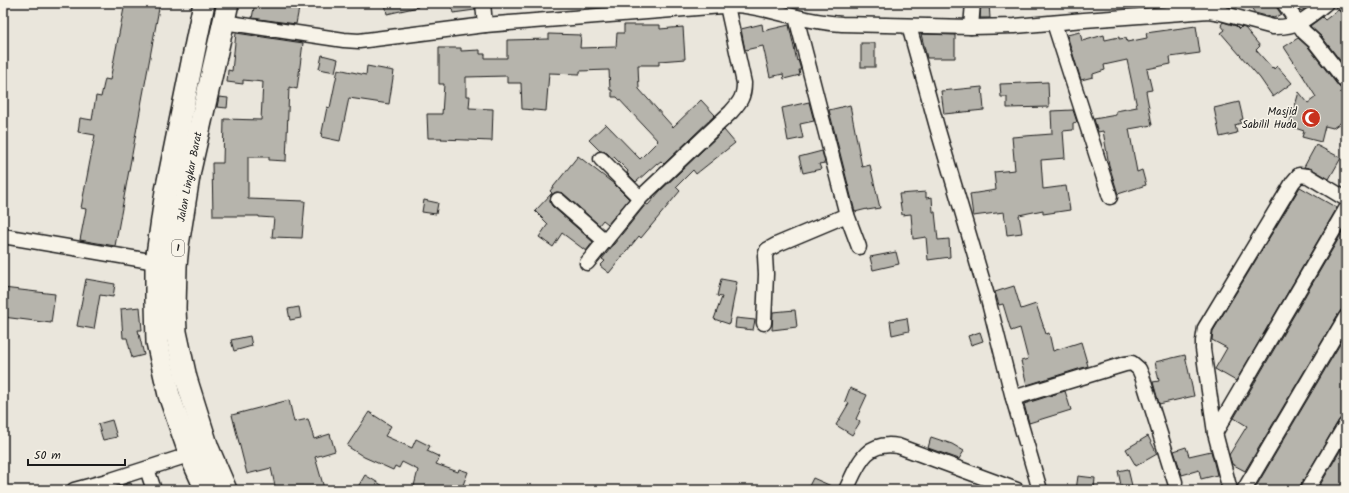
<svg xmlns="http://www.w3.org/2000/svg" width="1349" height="493" font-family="Kalam,sans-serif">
	<rect width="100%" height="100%" fill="#eae6dc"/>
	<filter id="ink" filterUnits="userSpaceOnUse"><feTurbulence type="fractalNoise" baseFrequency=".025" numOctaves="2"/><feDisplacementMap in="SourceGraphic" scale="8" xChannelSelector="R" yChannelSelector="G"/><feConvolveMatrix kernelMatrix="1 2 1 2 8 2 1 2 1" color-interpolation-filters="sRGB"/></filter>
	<g filter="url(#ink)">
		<!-- building -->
		<g fill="#b6b4ac" stroke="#1c1c1c">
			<path d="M125,3h35l-45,243 -35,-6 6,-31 -5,-1 14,-73 -17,-3 2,-14 12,2 4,-24 5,1 4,-18 5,1z"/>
			<path d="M255,3h45l-4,21 -44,-6z"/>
			<path d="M385,3h32l1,4 -31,7z"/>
			<path d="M451,3h24v7l-22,3z"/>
			<path d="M981,3h8l1,15h-10z"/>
			<path d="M1248,3h28l1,5 4,6 -7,4 -19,-5z"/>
			<path d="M1294,3h17l1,1 -11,7z"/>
			<path d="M1338,10l5,4h3v54l-24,-31 -12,-11 12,-9 3,3z"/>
			<path d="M1223,22l13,4 3,3 2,-2 4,1 15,18 -4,4 16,18 1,-1 1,2 3,-3 15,17 -19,14 -13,-19 -39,-45 4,-3 -4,-5z"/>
			<path d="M762,24l1,7 26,-6 8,36 1,-1 3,10h-2l1,5 -16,4 -1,-5 -13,3 -7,-31 -18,4 -4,-21z"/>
			<path d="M624,25h36v4l23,-2 2,32 -26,2v4h-21l1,24 34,38 28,-27 14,15 -51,49 -3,-3 -4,3v-1l-21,19 -9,-9 1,-2 -14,-14 -2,1 -5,-5 -7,-2 -11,-11 17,-16 34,35 18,-18 -41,-44h-5v-7h-2l-1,-20 -29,1v3l-31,-1 -3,38 -24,-2 -1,-26h-14v-7l-41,1v19h4l-1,12 24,1 -1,32 -51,-2 1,-1h-14l-1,-24h15l2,-30h-5v-36h22v3l19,-1v4h5v4h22v-18l42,-1v-5l32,1 -1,13 36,-1 1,-14h7z"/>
			<path d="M1196,26l4,27 -30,4 1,7 -24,5 5,21 -6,1 6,34 -23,4 8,43 5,-2 4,15 -28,9 -9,-29 -6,-34 -5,1 -4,-13 22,-4v-4l21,-4 -10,-47 -23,5 1,5 -12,4v3l-12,3 -14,-45 13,-3 2,9 22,-6 1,5 14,-3v2l7,-1 1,4 20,-4 -1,-5z"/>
			<path d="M236,33l67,10 -6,46 -8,-2 -3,74 -17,-1v-3h-21v42l57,2 -3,37 -30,-1 2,-19 -15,-1v-1h-46l-1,-53h11l1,-44 37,1 2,-38 -20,-2v4l-16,-2 1,-12 4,1z"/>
			<path d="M921,34l34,1v23h-28z"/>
			<path d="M1298,38l11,10 30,39 7,3v29l-13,9 -8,-2 -4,16 -19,-5 2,-6 -15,-5 10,-34 9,11 8,-6 -13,-21 1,-1 -1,1 -19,-29z"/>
			<rect x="861" y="43" width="14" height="24"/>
			<path d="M322,55l16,4 -3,13 -16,-3z"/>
			<path d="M367,66l27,5 -5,33 -40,-6 -9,43 -19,-4 6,-30 3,1 8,-39 28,6z"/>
			<path d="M1048,82l1,25 -42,1v-11h-6l-1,-13z"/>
			<path d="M982,87l2,23 -40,4 -3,-23z"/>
			<path d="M219,97l9,1 -1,10 -10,-1z"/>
			<path d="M809,102l5,19 -14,3 3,14 -15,3 -6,-33z"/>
			<path d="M1239,102l4,17 -3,1 1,3 -6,2 2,8 -17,4 -6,-29z"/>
			<path d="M850,105l12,62 8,-2 10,43 -13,2v-1l-12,3 -26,-102z"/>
			<path d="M1073,110l4,12 -4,1v7l-10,1 2,27 -24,2 2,29 23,-3 4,24 -27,4v-4l-24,5 3,18 -15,2 -3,-23 -31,4 -3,-22 26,-4 -2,-18 21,-2 -3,-33 40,-3 -1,-23z"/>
			<path d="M724,130l11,13 -39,31 -3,-4 -17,17 4,4 -39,47 -2,-2 -30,37 -9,-7 5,-5 -3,-2 44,-55 2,1 12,-14z"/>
			<path d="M1316,145l25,13 -12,21 -17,-10 -8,-2z"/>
			<path d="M822,151l3,12 -6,1 2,5 -18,4 -4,-16z"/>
			<path d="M578,156l36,28 15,15 -21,25 -5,-4 -4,5 -36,-32 -7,-1 -5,3 -1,7 2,4 41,36 -7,9 -24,-18 -9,14 -14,-10 9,-13 -13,-13 17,-18 -2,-2z"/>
			<path d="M1300,187l37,21 -101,173 -21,-12 12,-21 -15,-8 1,-9z"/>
			<path d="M926,192v6l6,-1 1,15h2l3,28 11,-1 1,18 -22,3 -2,-23 -13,2 -2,-25 -9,1 -3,-21z"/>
			<path d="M424,200l14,3 -2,11 -14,-2z"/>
			<path d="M1346,226v83h-4l-3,4 -94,158 -13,-7 -3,-9 18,-29 -13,-8z"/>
			<path d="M896,252l3,12 -26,6 -3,-13z"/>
			<path d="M86,279l29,5 -2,13 -13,-2 -6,34 -17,-3z"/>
			<path d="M721,279l16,3 -8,42 -15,-5 8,-22 -5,-1z"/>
			<path d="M1014,286l7,23 15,-5 10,30 3,-1 4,18 28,-9 7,24 -61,19 -6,-24 7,-2 -8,-31 -9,3 -8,-27 -4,1 -4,-13z"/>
			<path d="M3,288l52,6 -4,29 -48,-6z"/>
			<path d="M140,307l2,23h-4l6,25 -12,3 -5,-20h-4l-2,-29z"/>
			<path d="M299,307l2,11 -11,2 -2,-11z"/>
			<path d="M795,310l2,17 -25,3 1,-18z"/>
			<path d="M736,318l19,2 -2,10 -18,-2z"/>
			<path d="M907,318l2,13 -17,4 -2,-14z"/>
			<path d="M980,332l3,9 -12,4 -3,-9z"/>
			<path d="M1346,334v82l-4,1 -3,3 -39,66 -1,4h-45z"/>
			<path d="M250,336l2,10 -18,5 -3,-11z"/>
			<path d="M1185,355l9,41 -35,8 -6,-22 6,-1 -4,-19z"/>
			<path d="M850,388l17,7 -11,24 4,3 -8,13 -16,-10 13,-22 -4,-2z"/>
			<path d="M1065,391l6,19 -42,13 -5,-19z"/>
			<path d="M289,400l5,22 14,-3 6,20 16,-5 5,17 -20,6 9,31 -9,2h-39l-5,-22 -24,6 -15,-59z"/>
			<path d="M369,412l22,14 -6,10 27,12 4,-9 14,7 -3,5 13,6 -4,7 22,8 1,-3 9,3 -7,18h-48l5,-20 -16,-8 -3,6 -4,-2 -2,4 -29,-13 -17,-11z"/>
			<path d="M112,420l5,17 -14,3 -5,-16z"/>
			<path d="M1148,436l9,18 -21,12 -10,-17z"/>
			<path d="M931,437l21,7 12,7 -5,8 -31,-11z"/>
			<path d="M1346,441v49h-29z"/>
			<path d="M1186,447l3,9 22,-5 6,24 -16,4 -2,-9 -17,5 -8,-24z"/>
			<path d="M1128,469l5,21h-11l-4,-19z"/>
			<path d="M365,475l25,15h-34z"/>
			<path d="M1078,476l17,2 -1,12h-18z"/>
			<path d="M813,478l25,11v1h-31z"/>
			<path d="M131,483l2,7h-26l6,-2z"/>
		</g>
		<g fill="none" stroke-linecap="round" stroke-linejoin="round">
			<defs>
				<g id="minor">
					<path d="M483,3l2,22"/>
					<path d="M1284,3l20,29 11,10 31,40"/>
					<path d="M1343,3l3,3"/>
					<path d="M796,17l51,198 12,32"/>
					<path d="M223,22l121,18 15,1 126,-16 250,-20c20,1 39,7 58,11 16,4 33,7 49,8l129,3 44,-1 69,-6 125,-9 12,2 52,14c24,1 35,-9 53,-24"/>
					<path d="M1054,23l56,174"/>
					<path d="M909,26l28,101 51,172 25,99 27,92"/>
					<path d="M971,27l2,-24"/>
					<path d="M601,159l39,39"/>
					<path d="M558,200l47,41"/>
					<path d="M3,236l153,26"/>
					<path d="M587,263l53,-65 91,-86c9,-10 13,-15 13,-29l-17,-77"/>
					<path d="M764,323l2,-49 -1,-18 2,-6 11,-6 69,-29"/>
					<path d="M1013,398l112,-34 7,-1 7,6 3,7 33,106"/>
					<path d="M1215,433l131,-224"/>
					<path d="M147,469l7,21"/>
					<path d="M74,490l37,-10 87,-28"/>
					<path d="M846,490c12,-25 19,-50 52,-44l119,44"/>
					<path d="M1230,490l-15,-57 -12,-84v-8l2,-13 88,-146 6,-7 9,1 38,23"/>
					<path d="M1244,490l102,-173"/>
					<path d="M1307,490l39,-66"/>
				</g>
				<g id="highway">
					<path d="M204,3l-38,188 -10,71v39l1,41 12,53 21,60 16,35"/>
					<path d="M226,490l-18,-42 -22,-70 -10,-46 -1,-24 1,-42 2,-21 12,-75 38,-167"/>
				</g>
			</defs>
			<!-- minor casing -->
			<use href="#minor" stroke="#1c1c1c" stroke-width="17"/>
			<!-- highway casing -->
			<use href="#highway" stroke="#1c1c1c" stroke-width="24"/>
			<!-- minor -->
			<use href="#minor" stroke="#f7f3e8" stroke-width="14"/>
			<!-- highway -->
			<use href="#highway" stroke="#f7f3e8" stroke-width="21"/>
		</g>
	</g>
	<!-- icons -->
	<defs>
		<symbol id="mosque-disc" viewBox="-11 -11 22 22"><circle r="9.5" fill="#c8321e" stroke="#f7f3e8"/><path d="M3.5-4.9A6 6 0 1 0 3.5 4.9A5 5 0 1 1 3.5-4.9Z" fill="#fff"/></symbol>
	</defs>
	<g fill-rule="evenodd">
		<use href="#mosque-disc" x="1300" y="107" width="22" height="22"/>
	</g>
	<g text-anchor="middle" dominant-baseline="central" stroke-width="3" stroke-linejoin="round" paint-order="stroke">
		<!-- shield labels -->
		<rect fill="#f7f3e8" stroke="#5e5c59" stroke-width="1" x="172" y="240" width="12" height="16" rx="3"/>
		<g font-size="10" font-weight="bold" fill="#1c1c1c">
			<text x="178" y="248">1</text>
		</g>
		<!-- poi labels -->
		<g font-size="11" fill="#1c1c1c" stroke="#f7f3e8" text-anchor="end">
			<text x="1297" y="112">Masjid<tspan x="1297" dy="13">Sabilil Huda</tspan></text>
		</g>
		<!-- street labels -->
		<g font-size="11" fill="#1c1c1c" stroke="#f7f3e8">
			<text transform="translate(190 177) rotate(-79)">Jalan Lingkar Barat</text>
		</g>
	</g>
	<!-- margin -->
	<rect width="1349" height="493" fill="none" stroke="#f7f3e8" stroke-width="16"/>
	<rect x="8" y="8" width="1333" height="477" fill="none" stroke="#1c1c1c" stroke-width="1.5" filter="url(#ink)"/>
	<!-- scale -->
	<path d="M28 459v6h97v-6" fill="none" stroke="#1c1c1c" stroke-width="2"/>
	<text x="34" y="459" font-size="12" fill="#1c1c1c" stroke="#f7f3e8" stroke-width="3" paint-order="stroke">50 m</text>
</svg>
